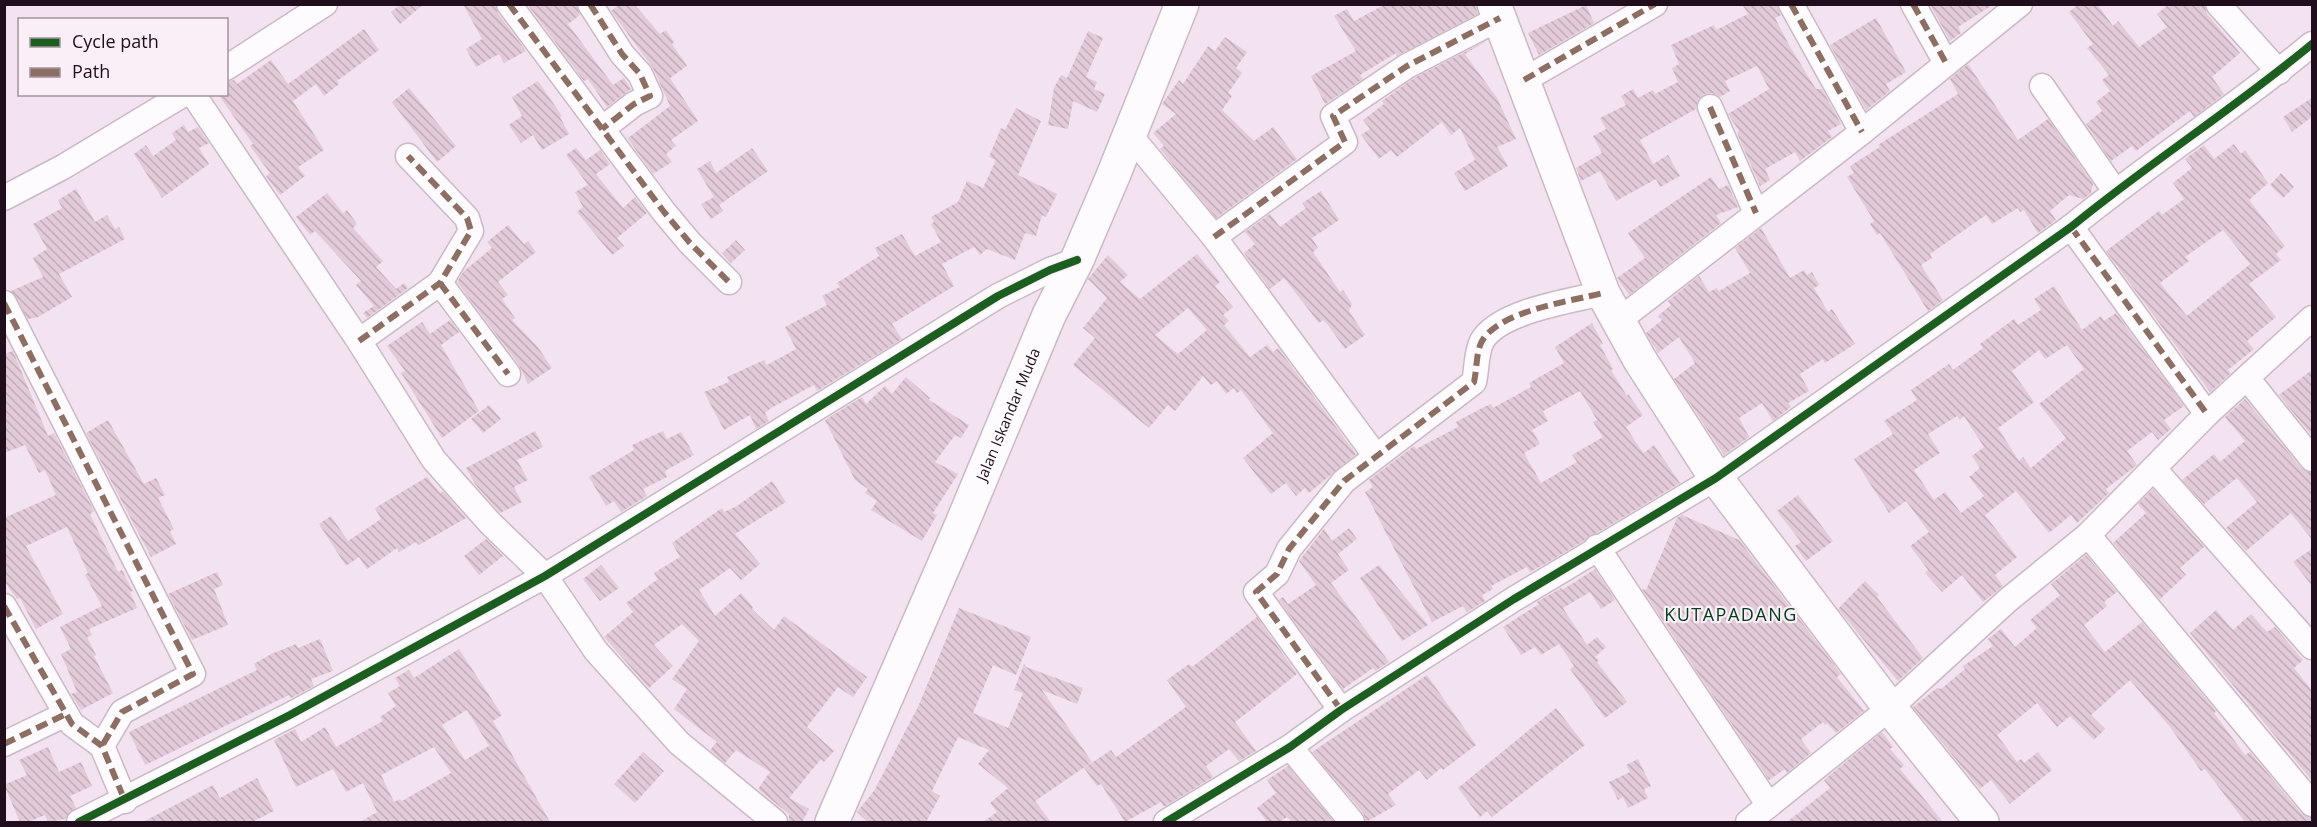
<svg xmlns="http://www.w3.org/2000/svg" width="2317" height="827" font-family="'Open Sans',sans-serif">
	<defs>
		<pattern id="building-back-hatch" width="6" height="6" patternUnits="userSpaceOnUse" patternTransform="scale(1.5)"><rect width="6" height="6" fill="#e3cad8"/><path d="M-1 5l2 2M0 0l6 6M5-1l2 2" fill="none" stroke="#c2acb9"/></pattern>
	</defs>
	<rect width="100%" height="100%" fill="#f3e2ef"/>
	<!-- building -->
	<g fill="url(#building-back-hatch)" fill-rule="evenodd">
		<path d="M401,4h23l-24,20 -9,-12z"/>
		<path d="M463,4h32l3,9 28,38 -22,12 -5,-9 -23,13 -10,-18 16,-10z"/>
		<path d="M576,4l4,11 -12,9 45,61 11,-7 7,11 -24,18 -19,-28 -4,2 -56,-76z"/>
		<path d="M620,4h14l26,30 6,-4 8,12 -2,2 15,22 -17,12 28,43 -27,19 5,6 -10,8 6,8 -19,12 -30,-42 5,6 42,-32 -17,-38 -42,-57z"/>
		<path d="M1386,4h89l3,10 -81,42 -1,-3 -36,22 3,4 -38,25 -14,-28 45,-25 -22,-35 13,-7 7,12z"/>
		<path d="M1742,4h35l4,11 -6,3 14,27 27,44h6l19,35 -13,7 4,6 -32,24 -5,-9 -30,17 5,11 -10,6 -23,-53 2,-2 -11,-17 41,-25 -12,-23 -32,15 5,10 -10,6 -8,-4 -8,1 -6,5 -2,10 -56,31 13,24 15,-9 12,21 -20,11 -4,-8 -40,22 -16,-30 -19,10 -5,-13 26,-15 -9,-17 13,-7 -6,-11 26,-13 -5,-9 12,-7 5,9 15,-8 2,4 23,-12 -6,-14 7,-4 -8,-19 43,-20 2,5 32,-16z"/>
		<path d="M1930,4h64l-36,23 3,6 -11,8z"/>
		<path d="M2079,4h18l16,22 5,-5 21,26 28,-20 -10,-13 12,-10h35l3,10 33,39 -28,24 12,17 -30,23 -4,-6 -54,40 -4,-5 -21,15 -25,-37 16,-13 -6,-9 14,-11 -8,-11 7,-5 -22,-27 6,-4 -24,-32z"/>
		<path d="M1586,5l8,18 -55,32 -11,-22z"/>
		<path d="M1876,18l30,54 -20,12 4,7 -24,19 -36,-65z"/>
		<path d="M364,29l15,21 -42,31 2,3 -15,12 -8,-12 -23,17 31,49 -26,17 7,9 -25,19 -14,-19 4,-3 -20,-27 3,-2 -35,-50h8v-12l8,-2 3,4 34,-24 17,24z"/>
		<path d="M1088,31l15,7 -17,39 11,5 -3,7 11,5 -8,18 -24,-11 -5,28 -20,-4 6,-37 7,-13 6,3z"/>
		<path d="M1225,37l22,15 -11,16 6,5 -14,20 4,3 -10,14 32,31 19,-14 24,32 -81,59 -56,-69 4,-3 -11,-13 23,-19 -14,-10 17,-24 4,4 25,-38 7,5z"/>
		<path d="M1488,40l-23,14 32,44 19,41 -19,8 11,19 -43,25 -11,-18 21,-13 -15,-32 -9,7 -9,-13 -45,35 -6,-7 -12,9 -18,-24 9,-6 -7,-9 21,-16 -2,-3 32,-23z"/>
		<path d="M1968,64l50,76 30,-21 45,65 -2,9 -8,6 -14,-4 -19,16 6,9 -18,13 -14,-23 -4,2 -2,-4 -26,16 -6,-9 -56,39 2,4 -11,7 22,35 -15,11 -48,-78 -3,2 -7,-11 4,-3 -27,-44 7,-4 -4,-7 30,-19 -2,-2 80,-51 -8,-15z"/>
		<path d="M538,81l24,35 -2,1 9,17 -27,16 -9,-15 -12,8 -12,-18 13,-9 -10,-19z"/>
		<path d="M409,88l47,58 -19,16 -45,-60z"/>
		<path d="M2313,97v19l-21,16 -9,-15z"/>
		<path d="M1016,108l25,13 -23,54 39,19 -11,23 -4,-2 -6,21 -11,-3 -10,27 -28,-11 -7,6 -6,-8 -32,17 12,22 -62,38 10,15 -85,52 -3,-6 -43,23 -6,5 4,8 -13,8 -6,-14 -26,15 -20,-38 25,-10 -2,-5 37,-17 3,5 29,-16 -11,-22 42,-22 -5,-9 18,-9 -3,-4 42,-27 -4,-8 27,-14 13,22 26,-14 -10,-18 3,-2 -3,-5 27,-15 9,-21 16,7 13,-28 -7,-3 12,-29 4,2z"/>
		<path d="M184,125l4,7 10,-5 11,16 -10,5 10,16 -47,34 -28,-44 12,-9 7,11 23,-16 -4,-7z"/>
		<path d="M2234,144l7,10 4,-4 23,33 -19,17 36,46 -9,8 5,6 -32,24 27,33 -29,24 7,8 -26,21 3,3 -21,19 -104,-141 53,-40 3,4 22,-16 -11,-16 19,-15 -7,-9 19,-14 10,14zM2223,230l27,34 -63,52 -27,-33 29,-22 -4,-4z"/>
		<path d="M576,148l10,12 14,-10 10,14 -14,10 27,34 12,-11 12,16 -30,25 7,8 -12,9 -35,-43 6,-5 -8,-15 13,-7 -22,-30z"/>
		<path d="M752,148l16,23 -49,34 4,6 -12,8 -10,-15 13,-7 -17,-28 13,-8 6,12z"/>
		<path d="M2281,173l13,14 -11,11 -13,-13z"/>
		<path d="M1711,177l8,12 9,-4 10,22 -22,8 5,8 -92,72 -12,-17 28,-20 -17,-25z"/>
		<path d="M76,189l19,33 12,-7 8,14 4,-2 6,12 -66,35 13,23 -34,20 -10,2 -17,-28 32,-14 -10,-19 14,-9 -14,-25 29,-16 -4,-8z"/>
		<path d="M1321,191l18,29 -27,18 6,10 -5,4 27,40 3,-2 9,14 -3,7 16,24 -20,14 -17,-24 -5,-5 -4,3 -35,-45 -14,11 -26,-36 11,-9 -10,-12 25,-18 10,13 26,-19 -4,-5z"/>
		<path d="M327,193l16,20 4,-3 10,14 -4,4 30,33 -7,6 20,22 8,-6 4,5 -41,30 -4,-5 11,-7 -18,-21 5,-4 -46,-50 -5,4 -14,-18z"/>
		<path d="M508,225l16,19 4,-3 8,11 -38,30 10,13 -6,4 13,19 -3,2 25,26 15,22 -24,16 -9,-19 -62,-83 7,-11 28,-23 -5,-6z"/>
		<path d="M1761,228l29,50 14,-8 3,5 5,-3 7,13 -5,3 14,24 4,-3 23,35 -30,19 -2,-4 -23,15 9,17 -21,12 3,4 -18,14 -11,-18 -23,15 10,19 -25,18 -50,-76 21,-16 -16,-26 -21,16 -12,-20 16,-13 -4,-4 13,-11 -3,-4 31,-25 10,16 8,-4 2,3 31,-18 -15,-25z"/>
		<path d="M736,240l9,10 -14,13 -9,-10z"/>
		<path d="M1197,254l23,28 -5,4 18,21 -10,8 6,6 -5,4 26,32 17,-12 6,7 5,-4 78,106 -47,39 -4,-5 -9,8 -10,-13 -15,11 -28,-36 30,-25 -32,-43 -4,3 -3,-5 -8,6 -9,-13 -6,4 -8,-9 -28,35 -7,-6 -19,23 -76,-63 22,-27 -12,-10 24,-30 -19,-19 20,-24 20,20 -8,7 20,17zM1188,308l19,22 -29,24 -23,-19z"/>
		<path d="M2054,286l28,44 19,-14 3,5 12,-8 68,93 -20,14 7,9 -13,11 -6,-8 -25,19 10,14 -31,24 3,4 -32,30 -6,-8 -22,18 -33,-42 -31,24 32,42 -22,18 8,11 -20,16 -21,-27 -20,17 -17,-19 3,-3 -18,-24 19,-14 -23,-31 -17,12 -35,-54 39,-25 -9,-13 33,-21 -6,-10 38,-26 4,6 30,-22 -3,-4 34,-25 4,6 23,-15 -7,-11zM2067,345l17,24 -45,35 27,34 -35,30 -8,-11 -4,4 -21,-33 36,-26 -22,-31 27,-21 6,9zM1957,416l3,4 4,-4 20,31 -12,9 8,12 -11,9 15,19 -23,17 -16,-21 -11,8 -20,-30 26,-17 -12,-19z"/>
		<path d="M450,320l9,12 -18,13 38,66 -37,27 -41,-65 4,-2 -18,-25 35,-24 8,12z"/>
		<path d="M1592,323l11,21 -3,1 13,24 -2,1 16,26 1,-2 15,21 -17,12 15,23 3,3 10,-8 26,38 -130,78 -20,11 -3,-5 -36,19 2,3 -11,6 3,6 -18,11 -4,-6 -31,16 -67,-130 8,-5 -4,-7 40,-30 5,-4 2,3 42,-22 -2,-5 28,-15 7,-3 2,4 38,-21 -2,-4 35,-20 -9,-16zM1580,391l17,29 -4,2 10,15 -31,18 5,7 -36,21 -17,-30 16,-9 -8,-14 16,-9 -5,-10z"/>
		<path d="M13,351l35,85 6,-3 40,78 -4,3 28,58 4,-2 11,21 -3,1 7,16 -48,21 3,6 -5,2 9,18 -2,1 19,37 -32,17 -10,-16 6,-2 -16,-38 10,-5 -11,-22 42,-21 -17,-31 3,-2 -21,-46 -41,19 37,68 -27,15 -16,-31 -3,1 -13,-18v-63l52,-23 -11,-25 -6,3 -14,-28 -21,8v-99z"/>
		<path d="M2313,369v68l-34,-42z"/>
		<path d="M906,377l24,21 -1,2 40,25 -8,13 -6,-3 -20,27 23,12 -25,39 4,2 -15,26 -51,-31 6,-9 -12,-8 3,-4 -13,-9 -30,-60 37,-23 4,7 19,-18 7,8z"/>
		<path d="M2245,399l56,69 12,5v68l-22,-28 -45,38 -20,-23 31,-26 -20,-24 -33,26 -22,-24 32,-26 6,8 25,-21 -20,-24z"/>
		<path d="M489,405l12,14 -18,14 -12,-14z"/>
		<path d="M108,420l36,64 12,-6 9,17 -7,3 16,31 -4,2 6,13 -25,13 -65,-124z"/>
		<path d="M535,431l8,16 -26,13 11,20 -14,7 8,15 -22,11 -25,-29 -9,-16z"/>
		<path d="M663,431l4,8 14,-7 13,23 -26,14 -3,3 2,5 -24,12 4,7 -26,16 -7,-11 -8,5 -17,-29 45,-27 -2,-5z"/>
		<path d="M427,477l13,16 3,-2 23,27 -47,27 -3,-3 -17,10 -2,-4 -30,21 -8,-12 -13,9 -27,-42 12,-8 17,25 33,-22 -6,-11z"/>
		<path d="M772,481l14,21 -51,32 25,30 -19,16 -11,-12 -31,22 16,26 26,-23 12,14 -1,2 22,21 10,-14 83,61 -14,20 -15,-10 -31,40 27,24 -10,11 -3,-3 -32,39 20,11 -7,13h-13v-8l-31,-25 12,-17 -34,-22 -11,13 -15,-13 7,-8 -43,-33 13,-20 -15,-10 27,-38 -17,-17 -28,21 19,21 -24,22 -45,-51 29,-25 -7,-9 32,-24 -4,-6 26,-16 -8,-14 50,-35 2,4 13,-6z"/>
		<path d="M2153,489l51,58 -24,21 6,7 -26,24 -47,-56 33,-30 -8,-9z"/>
		<path d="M1798,495l35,46 -27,20 -11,-15 6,-4 -24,-31z"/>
		<path d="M1682,515l57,25 102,134 -4,3 27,34 -28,22 -9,-10 -2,2 -2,-3 -22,17 10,14 -24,20 -2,-4 -16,11 -127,-191 4,1 31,-72z"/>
		<path d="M1349,528l8,11 -19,15 11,16 -18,13 58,79 -14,9 -2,-3 -30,21 -64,-89 4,-3 5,7 28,-19 -17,-24 25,-32 8,12z"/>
		<path d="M486,539l17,17 -24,19 -15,-19z"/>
		<path d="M2313,548v39l-20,-25z"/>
		<path d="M2086,555l31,37 -13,10 3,4 -23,19 21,27 37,-30 74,89 -2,2 31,42 5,-3 51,61 12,5v4h-68l-40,-53 -4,2 -31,-44 -40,-47 -39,35 14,14 -11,11 -24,-24 -13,11 -20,-24 -40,32 20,27 4,-3 3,4 14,-11 14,18 -42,34 -19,-24 -11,9 -67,-82 24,-19 4,1 24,-20 -2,-3 30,-20 -5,-7 13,-10 14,18 22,-19 -7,-8 30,-25 -9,-11z"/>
		<path d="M601,565l18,23 -19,13 -17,-22z"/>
		<path d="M1379,565l49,60 -26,16 -42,-63z"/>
		<path d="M1595,569l20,31 -14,9 -11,-17 -27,16 24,37 10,-8 9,10 -11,10 4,3 -2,2 30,40 -22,16 -35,-49 4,-3 -15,-22 -18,11 -6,-8 -14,8 -18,-28 36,-23 -2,-2 24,-14 1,2z"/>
		<path d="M217,572l6,13 -9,4 14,36 -36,15 -24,-46z"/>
		<path d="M1865,581l14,14 -2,2 46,61 -25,23 -60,-72z"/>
		<path d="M959,608l72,29 -15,38 -23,-10 -20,48 35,15 15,-35 -9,-3 10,-26 2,3 57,21 -6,16 -35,-14 50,72 -57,39 16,21h-68l14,-10 -7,-9 18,-15 -30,-24 11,-14 -31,-13 -26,54 8,5 -14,26h-58l-11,-10 17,-21 44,-84z"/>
		<path d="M2216,610l17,20 18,-16 16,18 8,-5 28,33 -9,8 19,24v90l-123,-149z"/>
		<path d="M1257,617l40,57 -62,48 21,29 -17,10 -10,-12 -23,17 7,11 -49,30 -3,-5 -36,20 -24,-38 -4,2 -13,-18 27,-18 5,7 70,-50 -19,-27 22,-16 3,3z"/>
		<path d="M320,639l13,32 -22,8 3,7 -23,12 -2,-3 -144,70 -16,-33 128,-62 -3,-6 17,-10 25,-10 2,4z"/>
		<path d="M459,649l43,66 -9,6 57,101h-190l17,-10 -14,-29 -17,9 -13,-23 -37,18 -22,-47 21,-11 6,13 24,-15 11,20 47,-26 -3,-4 16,-11 -8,-13 12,-7 -5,-8 14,-8 5,8zM467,710l22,36 -24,14 -23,-35zM434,747l17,26 -49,28 -2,-2 -6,3 -13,-27z"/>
		<path d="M1427,675l49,70 -33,25 -2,-2 -14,12 -8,-10 -31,24 8,11 -30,17 -3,-9 -51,-61z"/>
		<path d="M1556,708l29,37 -93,72 -5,-6 -7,6 -22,-29z"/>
		<path d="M1882,732l11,15 -3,2 14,16 -4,4 43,53h-156l43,-34 -6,-8z"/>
		<path d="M48,747l11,25 22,-10 11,24 -22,10 6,12 -11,11 -17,3 -3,-7 -17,7h-8l-16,-37 23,-10 -8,-15z"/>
		<path d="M643,752l21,19 -29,32 -21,-19z"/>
		<path d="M1638,759l13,27 -7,3 4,9 -20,10 -5,-11 -5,3 -9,-18 21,-10 -4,-7z"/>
		<path d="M1288,766l46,56h-42l-5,-5 -7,5h-13l-10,-14 19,-15 -9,-13z"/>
		<path d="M257,778l17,33 -22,11h-109l70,-37 7,13z"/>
	</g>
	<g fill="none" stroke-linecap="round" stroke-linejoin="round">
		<defs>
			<g id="minor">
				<path d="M509,4l155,208 26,31 39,39"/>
				<path d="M590,4l32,50 18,20 10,22 -16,8 -32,25"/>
				<path d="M1791,4l71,128"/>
				<path d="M1913,4l33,59"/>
				<path d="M2218,4l61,68"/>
				<path d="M226,68l99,-64"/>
				<path d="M1524,80l131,-76"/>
				<path d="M2042,86l73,105"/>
				<path d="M193,94l166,247 75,119 56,63 55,53 51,75 83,92 96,79"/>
				<path d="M1710,107l46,106"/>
				<path d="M1129,134l85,103 161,218"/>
				<path d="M4,198l59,-31 121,-73"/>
				<path d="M2071,227l136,187"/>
				<path d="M1214,237l131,-95 -12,-26 74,-50 93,-48"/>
				<path d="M440,283l68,91"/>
				<path d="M4,303l189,371 -71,38 -20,34"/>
				<path d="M1618,321l244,-189 158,-128"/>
				<path d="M359,341l81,-58 31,-52 -4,-13 -59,-62"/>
				<path d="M2247,378l65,81"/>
				<path d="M2154,469l158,178"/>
				<path d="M2088,535l224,269"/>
				<path d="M1597,547l171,257"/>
				<path d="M4,606l68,118 30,22 23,55"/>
				<path d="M1341,710l-85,-118 21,-18 12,-25 55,-68 130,-99c3,-13 2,-30 8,-41 17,-30 89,-40 121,-48"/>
				<path d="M4,744l62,-30"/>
				<path d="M1290,747l62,75"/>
				<path d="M79,822l211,-107 255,-139 453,-280 52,-26 27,-10"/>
				<path d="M1166,822l124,-75 51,-37 173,-111 202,-121 355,-251c78,-64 164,-119 241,-183"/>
				<path d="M1748,822l142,-114 118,-108 80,-65 119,-121 105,-96"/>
			</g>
			<g id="highway">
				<path d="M1494,4l109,289 37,67 76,118 174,230 92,114"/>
				<path id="s1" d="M832,822l129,-296 88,-211 28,-55 36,-84 69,-172"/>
			</g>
		</defs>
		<!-- minor casing -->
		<use href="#minor" stroke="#cab9c6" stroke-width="27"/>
		<!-- highway casing -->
		<use href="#highway" stroke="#cab9c6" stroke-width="36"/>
		<!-- minor -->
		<use href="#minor" stroke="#fdfbfd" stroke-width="24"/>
		<!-- highway -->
		<use href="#highway" stroke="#fdfbfd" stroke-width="33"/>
		<!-- quiet -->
		<g stroke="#8d6e63" stroke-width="6" stroke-dasharray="12 6" stroke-linecap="butt">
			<path d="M509,4l155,208 26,31 39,39"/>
			<path d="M590,4l32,50 18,20 10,22 -16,8 -32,25"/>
			<path d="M1791,4l71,128"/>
			<path d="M1913,4l33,59"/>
			<path d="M1524,80l131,-76"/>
			<path d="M1710,107l46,106"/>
			<path d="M2071,227l136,187"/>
			<path d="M1214,237l131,-95 -12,-26 74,-50 93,-48"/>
			<path d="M440,283l68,91"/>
			<path d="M4,303l189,371 -71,38 -20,34"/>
			<path d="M359,341l81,-58 31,-52 -4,-13 -59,-62"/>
			<path d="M4,606l68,118 30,22 23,55"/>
			<path d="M1341,710l-85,-118 21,-18 12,-25 55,-68 130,-99c3,-13 2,-30 8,-41 17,-30 89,-40 121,-48"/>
			<path d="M4,744l62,-30"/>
		</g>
		<defs>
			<g id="cycleway">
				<path d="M79,822l211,-107 255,-139 453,-280 52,-26 27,-10"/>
				<path d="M1166,822l124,-75 51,-37 173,-111 202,-121 355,-251c78,-64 164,-119 241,-183"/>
			</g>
		</defs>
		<!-- cycleway casing -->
		<use href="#cycleway" stroke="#faeff7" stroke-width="11"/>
		<!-- cycleway -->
		<use href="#cycleway" stroke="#1b5e20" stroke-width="8"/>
	</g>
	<g text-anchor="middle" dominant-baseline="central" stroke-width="4.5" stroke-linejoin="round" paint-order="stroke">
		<!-- street labels -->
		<g font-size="15" fill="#200e1d" stroke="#faeff7">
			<text stroke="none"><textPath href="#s1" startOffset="444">Jalan Iskandar Muda</textPath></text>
		</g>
		<!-- quarter labels -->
		<g font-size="18" letter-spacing="1.5" fill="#013c1c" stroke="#faeff7">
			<text x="1731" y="614">KUTAPADANG</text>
		</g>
	</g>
	<!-- border -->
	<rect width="2317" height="827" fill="none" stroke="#200e1d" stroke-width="12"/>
	<!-- legend -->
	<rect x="18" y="18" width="210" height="78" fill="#faeff7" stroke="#a395a0" stroke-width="1.5"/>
	<rect x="30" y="38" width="30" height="9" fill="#1b5e20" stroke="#a395a0" stroke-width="1.5"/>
	<text x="72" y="48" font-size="18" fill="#200e1d">Cycle path</text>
	<rect x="30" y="68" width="30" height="9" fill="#8d6e63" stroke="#a395a0" stroke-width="1.5"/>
	<text x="72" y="78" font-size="18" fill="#200e1d">Path</text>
</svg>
